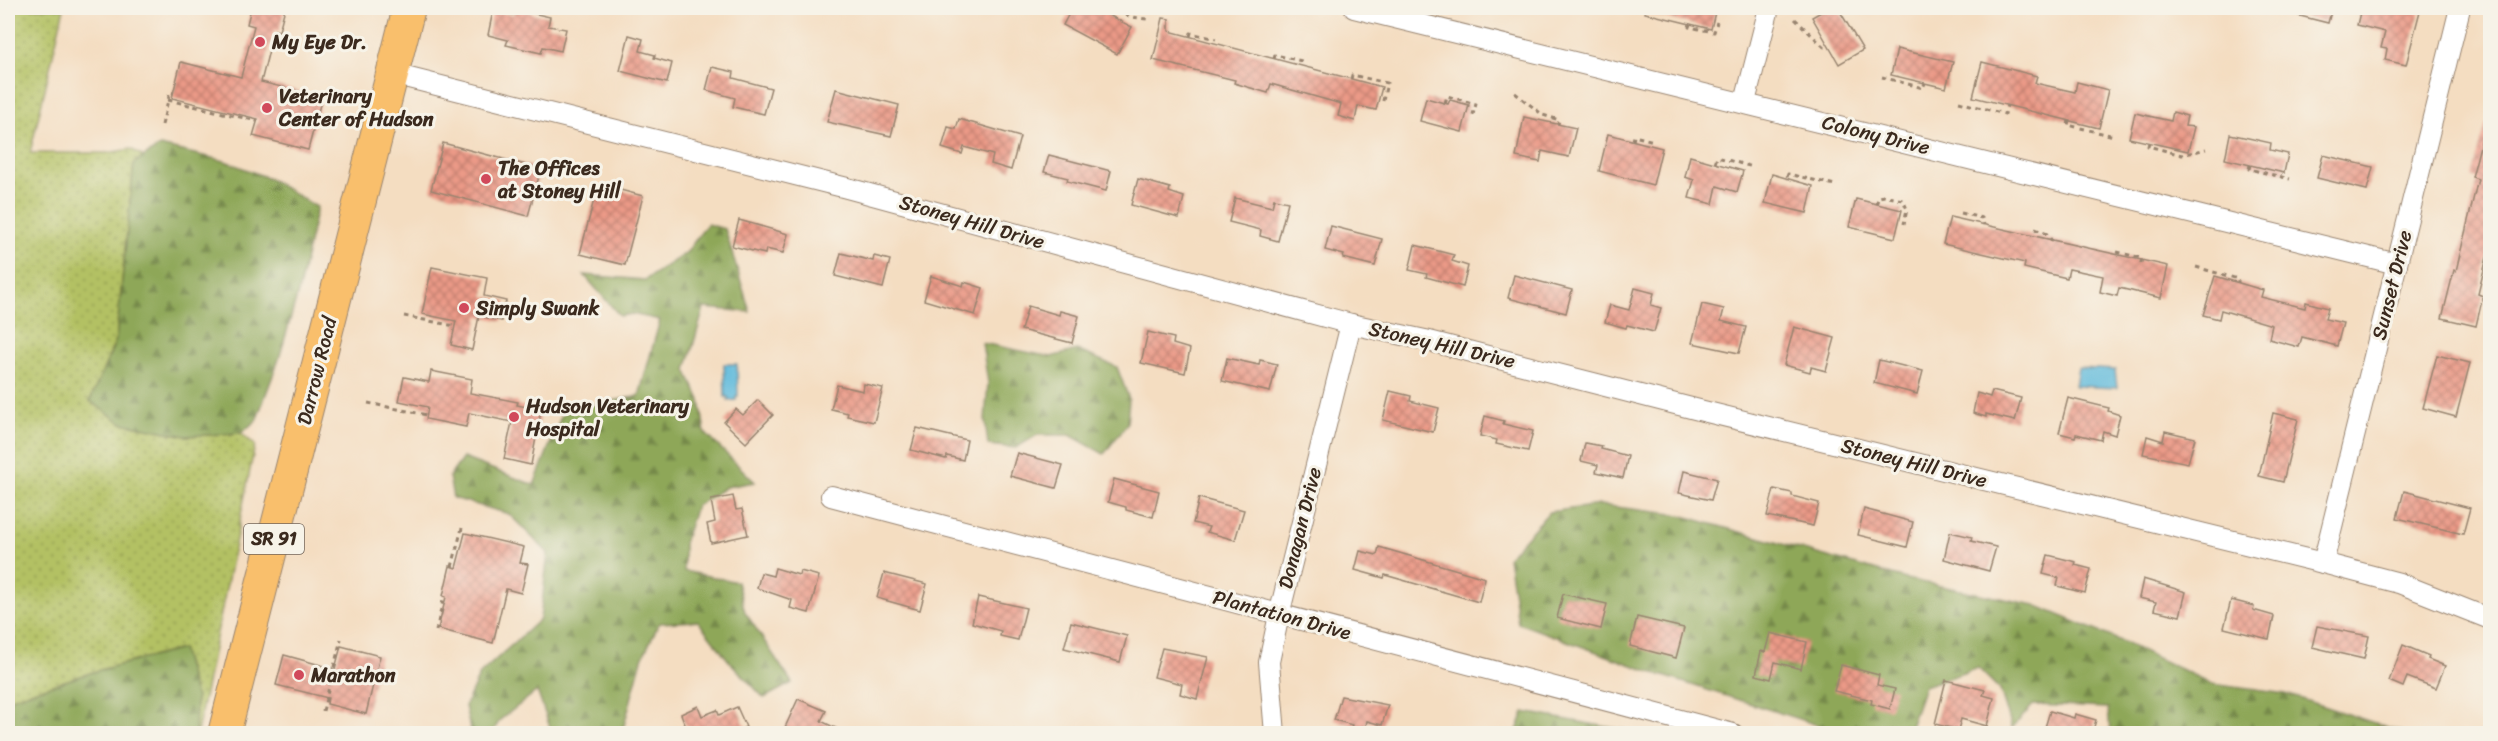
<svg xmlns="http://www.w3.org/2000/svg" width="2498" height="741" font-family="Sriracha,sans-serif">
	<defs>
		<pattern id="grass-dots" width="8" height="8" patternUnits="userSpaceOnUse" patternTransform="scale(1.5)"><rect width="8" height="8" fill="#b3c163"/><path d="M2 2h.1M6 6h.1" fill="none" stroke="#939d51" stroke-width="1.8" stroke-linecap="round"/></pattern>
		<pattern id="forest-firs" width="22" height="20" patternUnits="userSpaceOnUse" patternTransform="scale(1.5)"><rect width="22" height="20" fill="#8ea759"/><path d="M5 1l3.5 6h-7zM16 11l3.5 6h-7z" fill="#758849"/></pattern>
		<pattern id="building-cross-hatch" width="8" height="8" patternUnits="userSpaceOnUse" patternTransform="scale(1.5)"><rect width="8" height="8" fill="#eb9a87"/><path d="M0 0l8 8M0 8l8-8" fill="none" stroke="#c07e6e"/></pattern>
	</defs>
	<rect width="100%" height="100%" fill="#f7f3e8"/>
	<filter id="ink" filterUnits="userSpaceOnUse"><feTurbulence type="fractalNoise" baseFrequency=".0167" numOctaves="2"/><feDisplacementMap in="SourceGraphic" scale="12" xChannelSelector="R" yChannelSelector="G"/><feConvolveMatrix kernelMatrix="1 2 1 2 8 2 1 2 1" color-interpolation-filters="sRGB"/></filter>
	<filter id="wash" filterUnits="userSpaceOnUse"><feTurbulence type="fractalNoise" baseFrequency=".008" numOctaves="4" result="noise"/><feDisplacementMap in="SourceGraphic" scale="24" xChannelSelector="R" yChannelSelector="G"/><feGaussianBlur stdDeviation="1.35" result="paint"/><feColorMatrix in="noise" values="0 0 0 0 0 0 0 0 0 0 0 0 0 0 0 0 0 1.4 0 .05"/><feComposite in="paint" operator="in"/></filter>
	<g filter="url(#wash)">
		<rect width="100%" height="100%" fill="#f4ddc1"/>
		<!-- grass -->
		<path fill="url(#grass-dots)" stroke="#777640" stroke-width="1.5" d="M8,8h56l-34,145h77l24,-4 13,8 -10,6 -18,177 -26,61 32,22 64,13 55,-3 14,12 -58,288h-2l1,-35 -14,-49 -82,21 -92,29z"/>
		<!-- forest -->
		<g fill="url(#forest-firs)" stroke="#64683c" stroke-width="1.5">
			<path d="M160,146l65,15 43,17 49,29 -18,82 -20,70 -23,62 -15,12 -55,3 -64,-13 -32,-22 26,-61 18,-177z"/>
			<path d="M707,224l18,5 25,83 -46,-4 -18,62 14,30 5,33 50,49 -29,5 -30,19 -12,37v28l53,11 8,30 47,71 -28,15 -35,-37 -31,-40 -39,2 -17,36 -20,74h-70l-15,-42 -37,29 -8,13h-21l-6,-27 15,-32 60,-55 8,-66 -39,-39 -56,-16 -4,-21 14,-19 71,27 28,-71 29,-9 48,-9 21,-76 -28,-6 -12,2 -36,-41 61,5 41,-27z"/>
			<path d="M982,343l69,14 26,-7 40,17 12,32 -2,25 -23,30 -34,-19h-33l-21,13 -28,-3 -3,-25 3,-37z"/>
			<path d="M1600,505l80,10 226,64 129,26 86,36 91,43 74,10 119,39h-295l-2,-25 -75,-3 -21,23 -12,-38 -22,-22 -54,18 -14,41 -74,4 -185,-59 -133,-49 -10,-66 41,-45z"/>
			<path d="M182,649l14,49 -1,35h-187v-34l92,-29z"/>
			<path d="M1524,712l100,18 11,3h-119z"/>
		</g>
		<!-- water -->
		<g fill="#5ebadc" stroke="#4c727d" stroke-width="1.5">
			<path d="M724,364h13l1,32h-2v4l-8,1v-4h-3z"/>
			<path d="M2078,368l37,2 2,18 -42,-2z"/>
		</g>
		<g id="blocks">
			<!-- building -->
			<g fill="url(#building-cross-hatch)">
				<path d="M251,8h34l-6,23 -5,-1 -13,52 61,15 -14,53 -55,-14 5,-17 -86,-21 9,-36 60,15 13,-51 -7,-2z"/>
				<path d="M1072,8h23l37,19 -15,27 -54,-29z"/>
				<path d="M1645,8h71l-5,21 -66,-16z"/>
				<path d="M1828,8h10l25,42 -24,14 -27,-47z"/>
				<path d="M2288,8h44l-4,15 -40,-10z"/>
				<path d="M2361,8h43l16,3 -14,54 -21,-5 2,-11 -6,-1 4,-16 -28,-7z"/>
				<path d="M515,9l35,8 -2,9 18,3 -5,22 -18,-4 -2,6 -35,-8 2,-5 -20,-5 5,-24 20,4z"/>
				<path d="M1163,18l6,1v12l213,56 -6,23 -18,-4 -3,15 -17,-5 3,-12 -70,-20 -3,9 -34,-10 1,-3 -82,-20z"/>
				<path d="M629,35l14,4 -3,12 15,4 -1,3 18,5 -5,20 -47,-12z"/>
				<path d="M1897,49l56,13 -7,26 -55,-13z"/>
				<path d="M1982,62l55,14 -2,7 40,9 2,-10 31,8 -9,38 -126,-31z"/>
				<path d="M712,67l22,5 -1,6 38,10 -7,26 -31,-7 2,-9 -29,-8z"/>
				<path d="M836,89l63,16 -8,31 -64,-14z"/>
				<path d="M1426,98l22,6 2,-4 19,5 -7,27 -42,-11z"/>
				<path d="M2173,112l14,4 -2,10 9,1 -6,24 -59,-13 6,-25 36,8z"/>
				<path d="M1524,117l52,11 -7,29 -27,-6 -2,11 -24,-5z"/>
				<path d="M959,119l61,18 -9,33 -20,-6 2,-9 -29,-8 -2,7 -20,-6 6,-21 8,2z"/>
				<path d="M2486,123l4,1v133h-3l-9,37 5,2 -7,30 -34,-8 12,-48 2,1 22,-92 -6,-2z"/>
				<path d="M1608,134l54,14 -9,37 -54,-14z"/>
				<path d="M2230,134l41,9 -1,7 18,4 -4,19 -59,-14z"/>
				<path d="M443,143l98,26 -13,47 -97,-26z"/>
				<path d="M1049,155l62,16 -5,20 -39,-10 1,-3 -24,-6z"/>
				<path d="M2323,155l50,12 -6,23 -50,-12z"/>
				<path d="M1690,156l53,15 -6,21 -20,-6 -4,18 -24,-6 5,-18 -9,-3z"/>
				<path d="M1772,174l41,12 -6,27 -42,-10z"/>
				<path d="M1138,179l32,9 -1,4 15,5 -5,21 -48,-13z"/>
				<path d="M598,184l45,12 -18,69 -45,-11z"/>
				<path d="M1235,198l37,9 2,-8 14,3 -10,39 -18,-5 1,-6 -32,-8z"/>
				<path d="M1856,199l46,11 -7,28 -46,-11z"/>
				<path d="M1950,217l218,49 -7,32 -42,-10 -2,8 -17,-4 3,-16 -34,-7 -2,9 -43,-10 1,-5 -82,-19z"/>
				<path d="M739,220l49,14 -5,19 -17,-4 -1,5 -33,-8z"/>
				<path d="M1331,226l51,13 -7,27 -32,-8 1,-3 -19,-5z"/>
				<path d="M1415,245l39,10 -2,6 16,5 -5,21 -37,-10 1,-3 -18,-4z"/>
				<path d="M841,253l32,8 1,-5 16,4 -7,28 -48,-12z"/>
				<path d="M432,267l55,11 -3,18 22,5 -4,20 -23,-5 -7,34 -21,-5 5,-24 -34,-7z"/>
				<path d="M1514,275l58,15 -6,23 -58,-15z"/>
				<path d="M931,276l32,10 1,-4 19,6 -8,27 -51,-15z"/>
				<path d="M2215,276l48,14 -2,7 44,11 1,-6 22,6 -3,11 18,4 -6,23 -35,-9 -3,10 -30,-8 3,-14 -51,-15 -2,9 -16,-4z"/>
				<path d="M1635,288l19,5 -3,12 10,3 -7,24 -27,-7 -1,3 -21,-6 5,-17 19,5z"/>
				<path d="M1702,304l22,5 -3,12 25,6 -7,26 -47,-10z"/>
				<path d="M1028,306l31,9 1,-4 19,5 -7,27 -51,-13z"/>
				<path d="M1794,327l41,11 -9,33 -15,-4 -1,5 -26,-7z"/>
				<path d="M1148,332l26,6 -1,6 17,5 -5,24 -44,-10z"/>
				<path d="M2437,355l33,8 -14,54 -33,-9z"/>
				<path d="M1227,358l32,7 1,-5 17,4 -7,28 -48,-11z"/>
				<path d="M1879,360l44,11 -6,23 -43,-11z"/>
				<path d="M431,371l41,8 -2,14 48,9 -1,3 24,5 -10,55 -27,-6 8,-37 -43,-9 -3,14 -40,-8 2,-12 -29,-6 5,-24 25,5z"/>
				<path d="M864,384l19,4 -9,34 -27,-6 1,-3 -17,-4 6,-24 26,6z"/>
				<path d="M1390,391l21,5 -1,5 29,7 -6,24 -50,-12z"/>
				<path d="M1992,391l29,7 -6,23 -29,-7v3l-13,-4 4,-20 13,4z"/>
				<path d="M2068,398l41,10 -1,3 12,4 -5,20 -12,-4 -2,9 -25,-6 -1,3 -16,-4z"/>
				<path d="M758,400l15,15 -27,28 -22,-21 12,-13 7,6z"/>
				<path d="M2273,413l25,6 -15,63 -24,-6z"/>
				<path d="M1485,416l19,5 -1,3 30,7 -5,20 -32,-7 1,-4 -17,-4z"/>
				<path d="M917,428l50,12 -4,20 -16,-4 -1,3 -35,-9z"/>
				<path d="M2165,431l30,7 -7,25 -45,-9 4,-18 16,5z"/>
				<path d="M1585,443l17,3 -1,3 27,7 -5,22 -27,-6 2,-7 -17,-4z"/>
				<path d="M1017,453l46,12 -7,23 -46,-12z"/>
				<path d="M1684,471l33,8 -6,21 -32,-7z"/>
				<path d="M1114,479l45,12 -6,26 -27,-7v-3l-18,-5z"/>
				<path d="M1774,489l18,4v3l27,7 -6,23 -46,-10z"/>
				<path d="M2404,491l66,17 -7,26 -66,-16z"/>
				<path d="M733,496l3,14 6,-1 6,26 -37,8 -4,-19 8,-2 -4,-22z"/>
				<path d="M1199,498l45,12 -9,30 -28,-8 2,-5 -16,-4z"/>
				<path d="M1864,509l49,13 -6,25 -49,-12z"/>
				<path d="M1950,532l22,5 -1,4 25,6 -7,24 -45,-12z"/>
				<path d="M465,533l59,14 -4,16 8,1 -7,29 -15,-4 -13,54 -55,-14 8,-32 -3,-1 7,-30 6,2z"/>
				<path d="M1379,547l106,31 -6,24 -94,-27 -1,3 -29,-8 5,-19 17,4z"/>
				<path d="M2048,555l28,7 -1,3 16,4 -6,24 -28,-7 2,-8 -16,-4z"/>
				<path d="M775,568l24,7 1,-4 19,5 -10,37 -19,-5 2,-8 -35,-12 4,-15 12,3z"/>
				<path d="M884,573l43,11 -7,26 -43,-12z"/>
				<path d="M2143,579l43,13 -6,24 -26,-6 2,-8 -17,-4z"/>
				<path d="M1563,594l44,10 -6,25 -44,-11z"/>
				<path d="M978,597l48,11 -8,32 -18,-4 1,-5 -29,-8z"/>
				<path d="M2231,600l23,6 -1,4 21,6 -5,23 -45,-11z"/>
				<path d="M1637,617l47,11 -8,30 -46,-12z"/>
				<path d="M1071,622l56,14 -7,26 -56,-14z"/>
				<path d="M2317,626l52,10 -5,23 -52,-12z"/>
				<path d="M1770,633l37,9 -6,27 -26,-7 -4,17 -15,-4 5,-24 4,1z"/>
				<path d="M2403,645l26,11 -1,3 17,7 -9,22 -29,-11 -4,10 -14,-6z"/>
				<path d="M341,646l39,10 -14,58 -39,-10 1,-6 -52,-13 8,-30 51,14z"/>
				<path d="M1162,648l46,9 -11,42 -17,-5 2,-10 -28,-7z"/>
				<path d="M1841,665l38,10 -2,10 18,4 -5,20 -19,-5 1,-4 -38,-9z"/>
				<path d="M1946,680l39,10 -2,5 11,3 -7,28 -26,-7 -3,11 -23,-6z"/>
				<path d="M1341,696l47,9 -6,20 -15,-4 -3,13h-15l3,-9 -18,-5z"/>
				<path d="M798,699l28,12 -5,10 27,13h-66z"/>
				<path d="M698,706l4,10 15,-6 2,5 18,-8 9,20 -16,7h-37l-3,-8 -4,1 -5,-13z"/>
				<path d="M2050,711l24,7 1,-4 21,6 -4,14h-49z"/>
			</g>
		</g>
	</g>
	<g filter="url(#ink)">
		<use href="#blocks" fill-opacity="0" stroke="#988470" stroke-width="1.5"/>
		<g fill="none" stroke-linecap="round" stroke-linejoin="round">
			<defs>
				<g id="minor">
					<path d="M1354,8l1043,256"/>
					<path d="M393,74l454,114 504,136 74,16 274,70 624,153 76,20 91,36"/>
					<path d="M1745,102l24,-94"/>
					<path d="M831,496l902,238"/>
					<path d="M2323,563l137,-555"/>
					<path d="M1275,734l-6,-72 10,-47 72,-291"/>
				</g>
				<path id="primary" d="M224,734l185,-726"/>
			</defs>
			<!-- minor casing -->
			<use href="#minor" stroke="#988470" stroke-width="22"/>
			<!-- primary casing -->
			<use href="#primary" stroke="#988470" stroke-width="34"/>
			<!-- path -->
			<g stroke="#988470" stroke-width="3" stroke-dasharray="4.5 4.5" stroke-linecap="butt">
				<path d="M1108,8l23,9 16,2"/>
				<path d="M1616,8l8,2 5,-2"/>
				<path d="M1795,19l29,28 4,-2"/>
				<path d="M1690,24l-1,3 25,5 3,-10"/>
				<path d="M1190,36l1,-3 25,6"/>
				<path d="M1274,59l1,-4 31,7"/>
				<path d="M1882,77l41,11 2,-5"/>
				<path d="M1351,79l1,-4 35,8 -5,22"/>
				<path d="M1515,93l28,22 16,5 -1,4"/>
				<path d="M168,100l89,21"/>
				<path d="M1959,102l46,12 2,-9"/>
				<path d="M1445,103l2,-7 29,8 -4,14"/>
				<path d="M2069,120l-1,5 46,11"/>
				<path d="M162,125l8,-33 4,1"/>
				<path d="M1633,141l1,-5 20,5"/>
				<path d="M2149,142l-1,4 34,9 24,-6"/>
				<path d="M1715,163l2,-6 36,10"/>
				<path d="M2250,165l-1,4 41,10"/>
				<path d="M1787,177l1,-3 47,11"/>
				<path d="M1876,204l3,-7 5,-1 19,4 4,9 -3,15"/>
				<path d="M1961,213l21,5 2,7"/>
				<path d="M2035,229l12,5 5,7"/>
				<path d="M2117,252l25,6 -2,9"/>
				<path d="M2196,267l42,12v4"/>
				<path d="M404,316l51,10"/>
				<path d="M368,403l59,12"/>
				<path d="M452,567l10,-39"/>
				<path d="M436,631l8,-35"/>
				<path d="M323,711l18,-72"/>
			</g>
			<!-- minor -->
			<use href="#minor" stroke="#fff" stroke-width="20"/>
			<!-- primary -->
			<use href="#primary" stroke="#f9bf6c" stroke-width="32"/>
		</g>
	</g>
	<!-- markers -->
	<g fill="#d1495b" stroke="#f7f3e8" stroke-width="2">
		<circle cx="260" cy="42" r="6"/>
		<circle cx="267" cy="108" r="6"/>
		<circle cx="486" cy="179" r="6"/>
		<circle cx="464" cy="308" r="6"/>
		<circle cx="514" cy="417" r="6"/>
		<circle cx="299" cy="675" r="6"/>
	</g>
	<g text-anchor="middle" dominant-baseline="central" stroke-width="6" stroke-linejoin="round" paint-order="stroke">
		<!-- shield labels -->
		<rect fill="#f7f3e8" stroke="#73665b" stroke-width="1.5" x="244" y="524" width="60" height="30" rx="4.5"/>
		<g font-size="18" font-weight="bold" fill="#3b2a1e">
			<text x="274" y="539">SR 91</text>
		</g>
		<!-- poi labels -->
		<g font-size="20" font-weight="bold" fill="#3b2a1e" stroke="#f7f3e8" text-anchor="start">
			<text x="272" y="42">My Eye Dr.</text>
			<text x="279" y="96">Veterinary<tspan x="279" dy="23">Center of Hudson</tspan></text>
			<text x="498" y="168">The Offices<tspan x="498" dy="23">at Stoney Hill</tspan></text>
			<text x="476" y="308">Simply Swank</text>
			<text x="526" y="406">Hudson Veterinary<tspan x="526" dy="23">Hospital</tspan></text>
			<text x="311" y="675">Marathon</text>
		</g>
		<!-- street labels -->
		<g font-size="20" fill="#3b2a1e" stroke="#f7f3e8">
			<text transform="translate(1876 135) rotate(14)">Colony Drive</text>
			<text transform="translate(972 222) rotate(16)">Stoney Hill Drive</text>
			<text transform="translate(2392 285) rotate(-76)">Sunset Drive</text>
			<text transform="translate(1442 345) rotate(13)">Stoney Hill Drive</text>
			<text transform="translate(317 371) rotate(-76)">Darrow Road</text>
			<text transform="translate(1914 463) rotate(14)">Stoney Hill Drive</text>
			<text transform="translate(1300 528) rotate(-76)">Donagan Drive</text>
			<text transform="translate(1282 615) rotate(15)">Plantation Drive</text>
		</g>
	</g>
	<!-- margin -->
	<rect width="2498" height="741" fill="none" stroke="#f7f3e8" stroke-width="30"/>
</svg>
